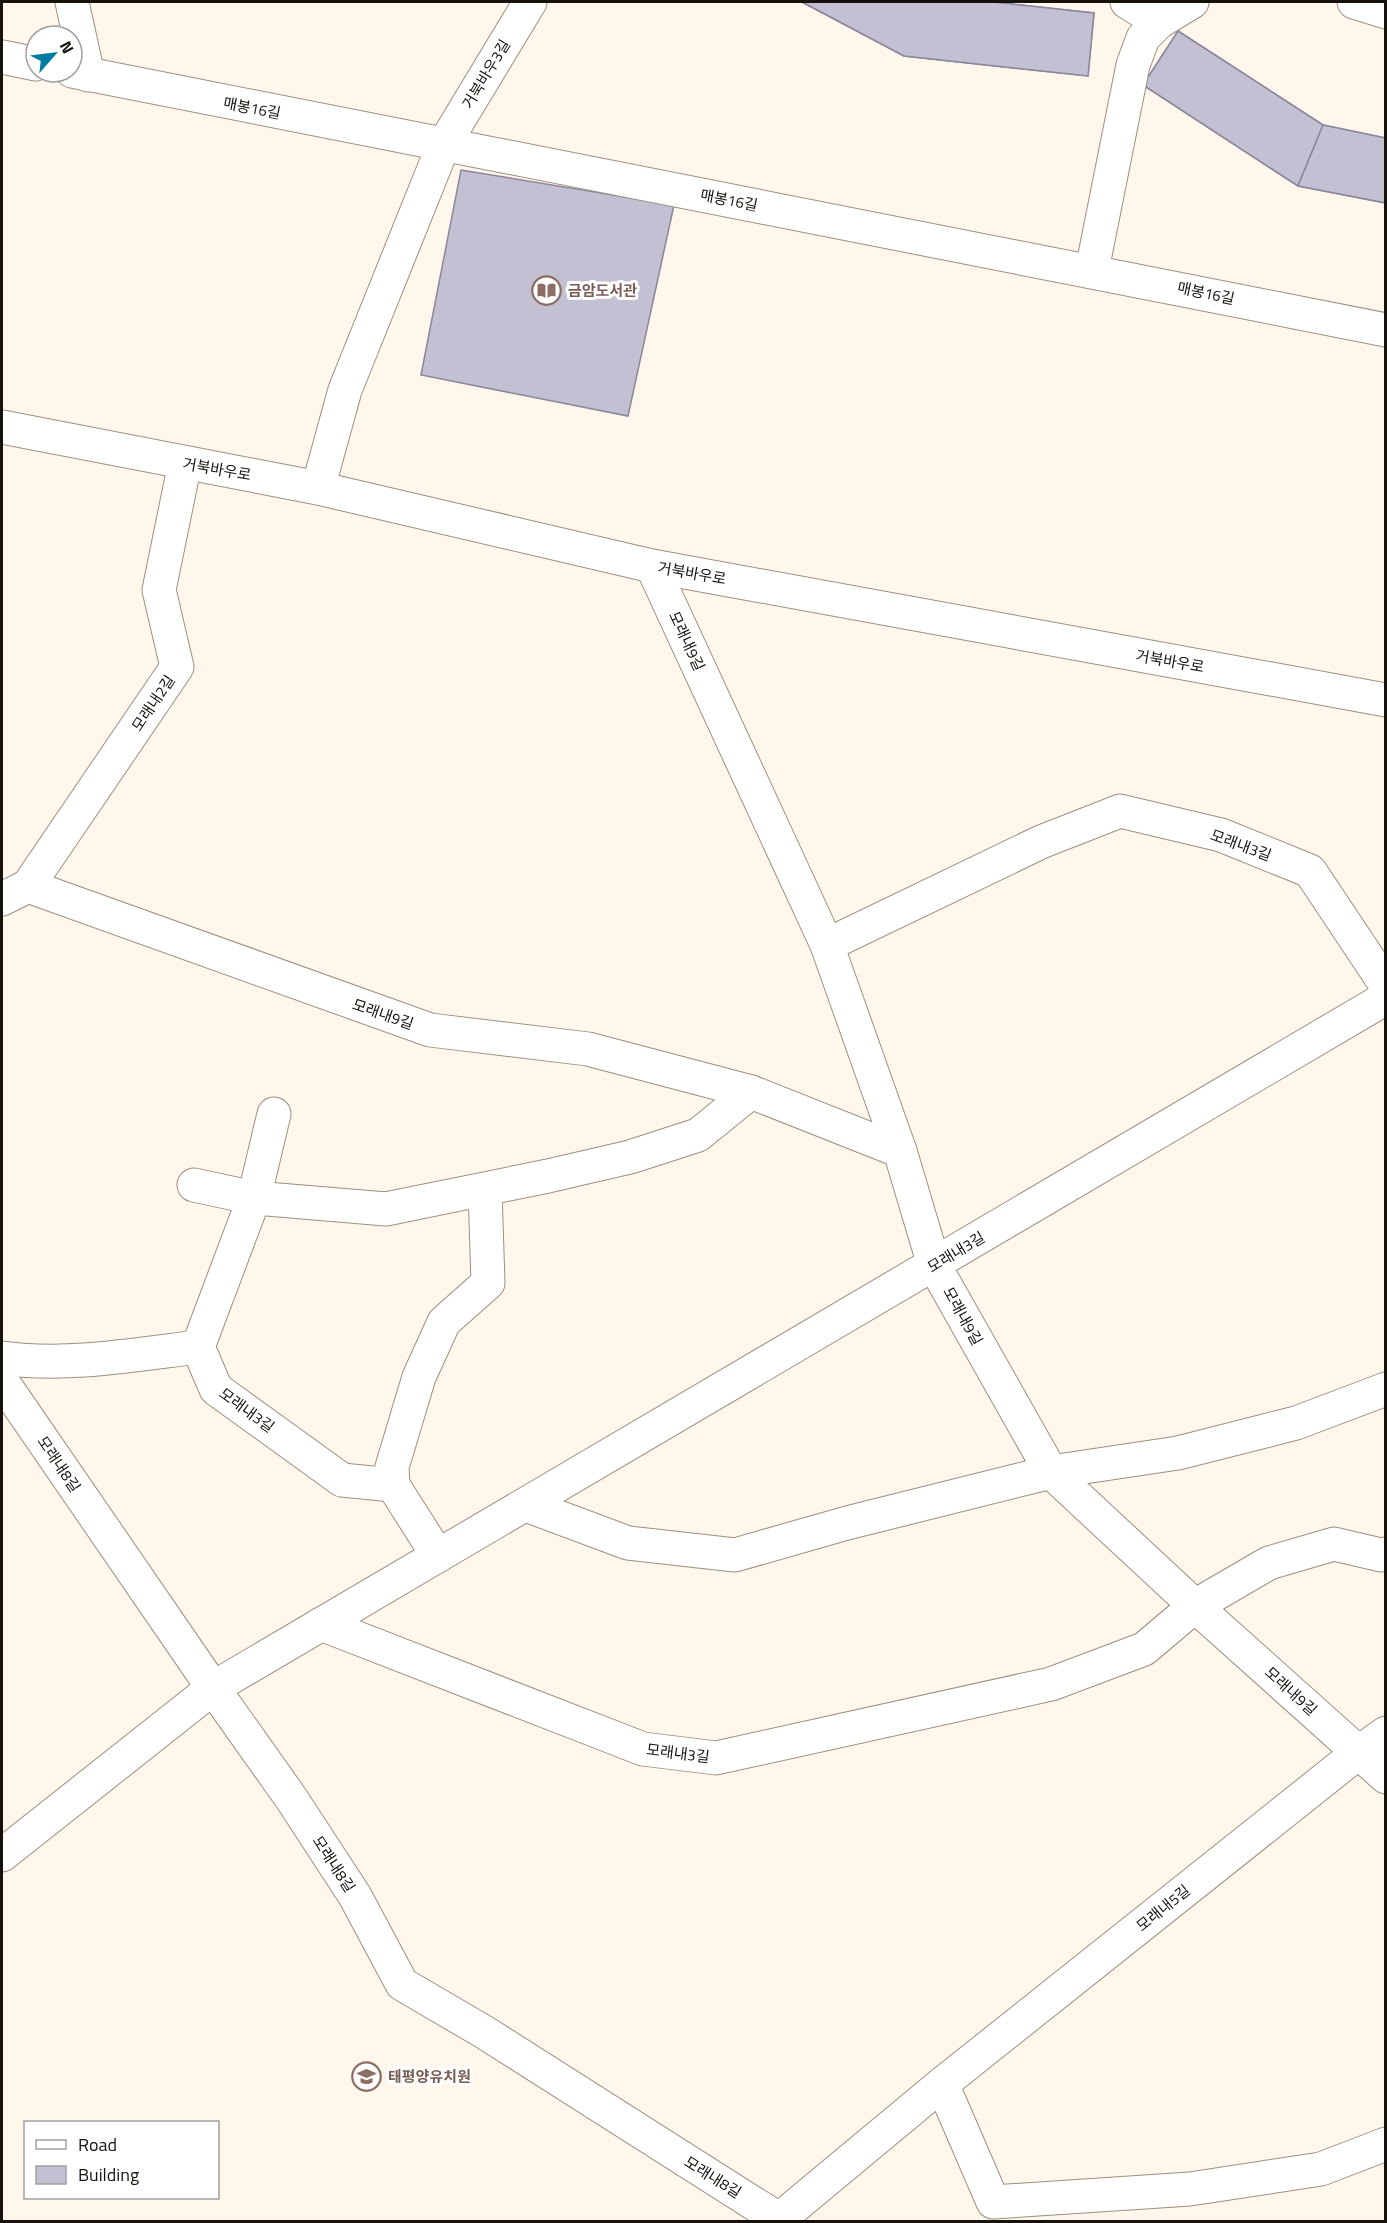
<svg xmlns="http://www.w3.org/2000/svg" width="1387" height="2223" font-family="'Titillium Web','Noto Sans KR',sans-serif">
	<rect width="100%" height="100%" fill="#fff7ec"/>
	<!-- building -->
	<g fill="#c3c0d4" stroke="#8a879b" stroke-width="1.5">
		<path d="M802,2h191l101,11 -6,63 -184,-20z"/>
		<path d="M802,2h191l101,11 -6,63 -184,-20z"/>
		<path d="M1178,31l145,94 63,13v65l-88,-17 -155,-101z"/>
		<path d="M1178,31l145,94 -25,61 -155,-101z"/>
		<path d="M1323,125l63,13v65l-88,-17z"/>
		<path d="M461,170l213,35 -46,211 -207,-41z"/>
	</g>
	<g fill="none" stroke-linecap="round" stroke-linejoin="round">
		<defs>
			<g id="minor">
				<path d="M72,2l16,73"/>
				<path d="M1127,2l32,20"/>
				<path d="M1354,2l32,10"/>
				<path d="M2,57l34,7"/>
				<path d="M72,71c437,88 876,169 1314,259"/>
				<path d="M1092,270l41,-205 10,-27 16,-16 33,-20"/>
				<path d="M2,427l316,61 334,78 734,134"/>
				<path d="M318,488l27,-98 98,-244 87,-144"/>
				<path d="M652,566l175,379 73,206 34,114 117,207 144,134 191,171"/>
				<path d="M28,886l402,144 158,19 163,43 149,59"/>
				<path d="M2,899l26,-13 149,-219 -18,-77 26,-127"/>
				<path d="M827,945l214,-103 79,-31 101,24 89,36 76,114"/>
				<path d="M274,1114l-20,84 -56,149 18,42 126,91 51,5"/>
				<path d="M194,1185l60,13 132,11 162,-33 82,-19 68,-22 53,-43"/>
				<path d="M2,1358c65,9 131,-3 196,-11"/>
				<path d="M2,1381l211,307 78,110 64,98 47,88 82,48 299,190"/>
				<path d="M526,1505l102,38 107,12 112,-32 204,-51 127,-19 118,-30 90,-34"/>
				<path d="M438,1556l-45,-71 -1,-18 27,-90 25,-55 44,-39 -3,-93"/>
				<path d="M321,1624l322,125 73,9 335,-74 93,-35 51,-43 74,-43 65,-19 47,11 5,-1"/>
				<path d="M2,1855l211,-167 1173,-690"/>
				<path d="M942,2084l51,118 197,-13 131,-20 65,-25"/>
				<path d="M776,2222l166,-138 417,-332 27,-19"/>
			</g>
		</defs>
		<!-- minor casing -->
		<use href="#minor" stroke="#9c907f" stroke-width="35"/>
		<!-- minor -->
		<use href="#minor" stroke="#fff" stroke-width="33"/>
	</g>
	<!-- icons -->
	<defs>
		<symbol id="library-ring" viewBox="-11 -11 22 22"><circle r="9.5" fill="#fff" stroke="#8d6e63" stroke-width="1.5"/><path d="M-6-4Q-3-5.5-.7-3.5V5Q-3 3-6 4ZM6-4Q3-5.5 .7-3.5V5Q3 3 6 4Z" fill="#8d6e63"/></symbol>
		<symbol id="school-ring" viewBox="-11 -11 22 22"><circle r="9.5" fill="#fff" stroke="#8d6e63" stroke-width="1.5"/><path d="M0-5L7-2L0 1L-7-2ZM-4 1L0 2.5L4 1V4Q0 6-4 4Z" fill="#8d6e63"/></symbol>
	</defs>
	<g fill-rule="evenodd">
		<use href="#library-ring" x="530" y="274" width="33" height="33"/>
		<use href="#school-ring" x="350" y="2060" width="33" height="33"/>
	</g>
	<g text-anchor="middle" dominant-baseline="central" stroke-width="6" stroke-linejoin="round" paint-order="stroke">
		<!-- street labels -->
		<g font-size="15" fill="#16110b" stroke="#fff">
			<text transform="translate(486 74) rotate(-59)">거북바우3길</text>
			<text transform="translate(252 108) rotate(11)">매봉16길</text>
			<text transform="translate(729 200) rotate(11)">매봉16길</text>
			<text transform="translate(1206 293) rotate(12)">매봉16길</text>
			<text transform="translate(217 469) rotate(10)">거북바우로</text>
			<text transform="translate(692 573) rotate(10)">거북바우로</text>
			<text transform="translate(687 641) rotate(65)">모래내9길</text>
			<text transform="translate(1170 661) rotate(10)">거북바우로</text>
			<text transform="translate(153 703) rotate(-56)">모래내2길</text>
			<text transform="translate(1241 845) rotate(20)">모래내3길</text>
			<text transform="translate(383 1014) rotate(19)">모래내9길</text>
			<text transform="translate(956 1252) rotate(-31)">모래내3길</text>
			<text transform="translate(963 1316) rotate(61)">모래내9길</text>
			<text transform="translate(247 1410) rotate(36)">모래내3길</text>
			<text transform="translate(59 1464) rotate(56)">모래내8길</text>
			<text transform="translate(1291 1691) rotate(42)">모래내9길</text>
			<text transform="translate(678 1753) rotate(7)">모래내3길</text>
			<text transform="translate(334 1864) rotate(57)">모래내8길</text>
			<text transform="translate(1163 1908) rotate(-39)">모래내5길</text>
			<text transform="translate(713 2177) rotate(32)">모래내8길</text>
		</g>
		<!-- education labels -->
		<g font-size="15" font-weight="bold" fill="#785e54" stroke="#fff" text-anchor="start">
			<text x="568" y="290">금암도서관</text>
			<text x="388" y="2076">태평양유치원</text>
		</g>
	</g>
	<!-- border -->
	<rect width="1387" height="2223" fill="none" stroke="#16110b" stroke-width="6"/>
	<!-- legend -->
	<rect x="24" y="2121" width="195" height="78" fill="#ffffff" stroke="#a2a09d" stroke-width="1.5"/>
	<rect x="36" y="2140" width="30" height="9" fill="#ffffff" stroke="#a2a09d" stroke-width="1.5"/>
	<text x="78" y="2151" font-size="18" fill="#16110b">Road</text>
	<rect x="36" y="2166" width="30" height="18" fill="#c3c0d4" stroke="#a2a09d" stroke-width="1.5"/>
	<text x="78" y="2181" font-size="18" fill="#16110b">Building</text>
	<!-- north arrow -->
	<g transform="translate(54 54) rotate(62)"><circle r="28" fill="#ffffff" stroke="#a2a09d" stroke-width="1.5"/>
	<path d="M0-4.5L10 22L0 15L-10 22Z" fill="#007ca3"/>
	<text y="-9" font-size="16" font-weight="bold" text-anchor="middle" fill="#16110b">N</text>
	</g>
</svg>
